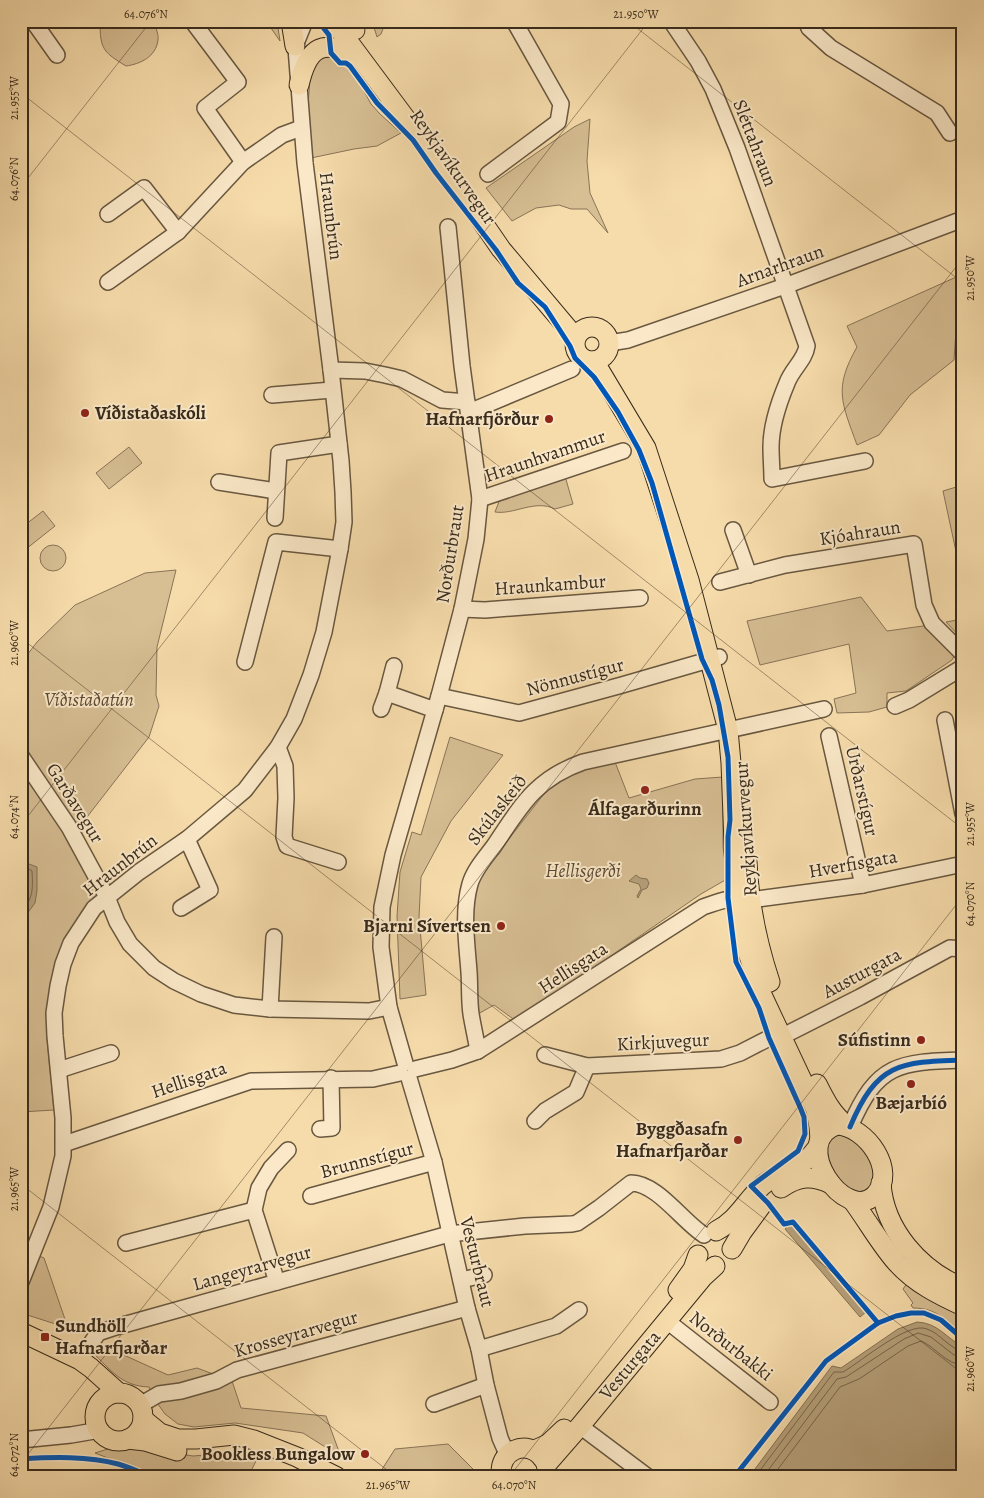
<svg xmlns="http://www.w3.org/2000/svg" width="984" height="1498" font-family="Alegreya,serif">
	<rect width="100%" height="100%" fill="#f7dcab"/>
	<filter id="stains"><feTurbulence type="fractalNoise" baseFrequency=".004" numOctaves="4"/><feColorMatrix values="0 0 0 0 .2 0 0 0 0 .09 0 0 0 0 .02 0 0 0 .5 -.17"/></filter>
	<radialGradient id="worn" r=".72"><stop offset=".6" stop-color="#630" stop-opacity="0"/><stop offset="1" stop-color="#630" stop-opacity=".3"/></radialGradient>
	<!-- green -->
	<g fill="#d7be93" stroke="#887458">
		<path d="M100,21h55c0,7 4,13 3,19 -2,17 -18,24 -32,26 -23,-14 -26,-17 -26,-45z"/>
		<path d="M266,21h11l3,20z"/>
		<path d="M372,21h14l-5,13 -4,3z"/>
		<path d="M322,55h22l16,21 4,15 7,13 9,10 21,19 -24,13 -23,3 -43,9 -3,-52 2,-28 2,-12z"/>
		<path d="M590,119l-3,42 3,32 18,40 -21,-24h-16l-12,-4 -23,3 -24,13 -26,-33 88,-61z"/>
		<path d="M963,274v39l-6,2 -3,45 -44,35 -31,40 -22,10c-15,-42 -24,-56 0,-98l-10,-21z"/>
		<path d="M129,447l13,16 -33,26 -13,-16z"/>
		<path d="M565,476l8,28 -18,5c-20,-10 -41,6 -60,3l5,-13z"/>
		<path d="M963,485v99l-20,-93z"/>
		<path d="M43,511l12,15 -34,27v-25z"/>
		<circle cx="53" cy="558" r="13"/>
		<path d="M176,570l-19,77 -1,48 3,11 -10,31 -79,102 31,53 -53,121 -1,26 7,71 -33,2v-449l16,-21 38,-37 70,-32z"/>
		<path d="M861,597l26,34 43,-6 22,25 2,6 -2,4 -46,31 -19,2v14l-18,5 -32,1 -3,-14 22,-6 -7,-49 -89,21 -13,-44z"/>
		<path d="M963,619v21l-17,-18z"/>
		<path d="M450,737l53,18 -52,66 -30,56 -2,40 7,78 -26,4 -3,-83 3,-44 12,-40 9,3z"/>
		<path d="M615,762l14,36 66,-19 28,-2v69l4,33 -26,15 -185,127 -22,-16 -16,9 -7,-112 2,-21 62,-87 35,-24z"/>
		<path d="M855,1133l23,39 -11,24 -25,-6 -20,-42 7,-14z"/>
		<path d="M37,1255l7,3 24,70 -47,-15v-24z"/>
		<path d="M908,1282l55,30v23c-18,-14 -25,-27 -50,-27l-2,-3 2,-2 -10,-14z"/>
		<path d="M95,1342l73,33 29,-7 35,13 9,27 85,8 15,41 -38,-24 -68,-10 -41,4 -16,-3 -13,-10 -10,-14 -6,-13c-28,-1 -38,-17 -57,-35z"/>
		<path d="M448,1444l31,31 -15,2h-76l-9,-3 16,-25z"/>
		<path d="M114,1447h21l58,9 47,-4 18,5 -10,20h-91l-62,-24z"/>
	</g>
	<!-- water -->
	<g fill="#b6a07a" stroke="#847154">
		<path d="M22,858l7,6 8,3v24l-2,12 -14,19z"/>
		<path d="M636,875l4,3 7,1 2,4 -2,5 -5,2 -4,8 -1,-2 4,-7 -2,-5 -10,-3z"/>
		<path d="M791,1224l75,88 -6,5 -75,-88z"/>
		<path d="M917,1322c21,1 28,15 46,25v130h-214l83,-111 9,2 57,-39z"/>
	</g>
	<g fill="none" stroke-linecap="round" stroke-linejoin="round">
		<!-- shore -->
		<g stroke="#77664b" stroke-width="1">
			<path d="M21,863l11,8c1,20 1,26 -11,43"/>
			<path d="M755,1477l79,-105h9c19,-11 65,-51 84,-43 13,4 22,20 36,22"/>
			<path d="M763,1477l74,-98 9,-2 58,-38 14,-6 13,4 23,18 9,2"/>
			<path d="M772,1477l68,-90 19,-8 49,-33 13,-5c15,6 24,23 42,24"/>
		</g>
		<defs>
			<g id="minor">
				<path d="M33,21l24,34"/>
				<path d="M671,21l27,40 15,28 24,59 70,198c-2,14 -15,23 -20,37 -8,19 -16,43 -16,64 0,11 1,21 1,32l93,-18"/>
				<path d="M806,21l3,7 22,20 106,65 13,20"/>
				<path d="M193,22l45,60 -33,26 38,54"/>
				<path d="M295,46l10,-25"/>
				<path d="M488,174l70,-52 3,-18 -47,-83"/>
				<path d="M108,214l36,-26 34,44"/>
				<path d="M108,282l70,-50 65,-70 39,-27 19,-7"/>
				<path d="M609,343l19,-3 157,-54 178,-67"/>
				<path d="M331,370l34,1 20,4 17,4 40,21 25,2"/>
				<path d="M272,395l60,-5"/>
				<path d="M469,412l103,-43"/>
				<path d="M219,482l57,9"/>
				<path d="M480,499l143,-48"/>
				<path d="M275,518l4,-65 60,-9"/>
				<path d="M733,530l16,45"/>
				<path d="M720,582l65,-17 129,-21 10,61 8,18 31,31"/>
				<path d="M462,609l23,1 155,-12"/>
				<path d="M245,662l31,-120 64,7"/>
				<path d="M394,666l-7,27 48,17"/>
				<path d="M439,696l80,17 103,-28 97,-28"/>
				<path d="M895,706l14,-6 54,-33"/>
				<path d="M381,709l6,-16"/>
				<path d="M945,720l18,94"/>
				<path d="M829,736l34,149"/>
				<path d="M278,747l7,19 1,32 -2,39 3,9 51,16"/>
				<path d="M21,756l48,71 38,70 10,25 13,22 24,24 20,13 27,13 33,11 36,4 99,2 20,-4"/>
				<path d="M181,908l29,-18 -23,-51"/>
				<path d="M270,1009l4,-72"/>
				<path d="M781,1037l79,-40 90,-49 13,1"/>
				<path d="M478,1051c-2,-12 -5,-25 -7,-37 -2,-14 -1,-28 -2,-42 -2,-28 -7,-60 1,-88 4,-14 15,-26 24,-38 27,-40 41,-67 89,-84l241,-53"/>
				<path d="M545,1055l42,11 134,-7 19,-6 39,-20"/>
				<path d="M405,1063l-16,-56 -8,-60 1,-40 11,-52 46,-159 23,-87 14,-70 4,-40 -18,-133 -14,-139"/>
				<path d="M415,1069l37,-9 26,-9 225,-144c18,-6 28,-11 47,-7l113,-15 100,-21"/>
				<path d="M59,1070l52,-17"/>
				<path d="M409,1078l25,84 33,146 12,41 7,36 14,53 7,16"/>
				<path d="M535,1121l10,-10 31,-19 11,-26"/>
				<path d="M850,1127c27,-64 49,-65 113,-67"/>
				<path d="M320,1129l12,-1 -1,-50"/>
				<path d="M64,1144l187,-63 122,-2 27,-6"/>
				<path d="M311,1196l123,-34"/>
				<path d="M126,1243l128,-33"/>
				<path d="M461,1280l23,-5"/>
				<path d="M21,1282l30,-75 12,-51v-38l-8,-82 -1,-23 4,-27 5,-22 8,-21 23,-35 45,-36 48,-33 58,-49 33,-43 16,-28 17,-44 13,-43 16,-83 4,-27 -1,-30 -2,-31 -10,-91 -26,-207 -10,-128"/>
				<path d="M277,1282l-23,-72 5,-22 12,-20 17,-18"/>
				<path d="M667,1321l103,81"/>
				<path d="M479,1349l77,-23 23,-16"/>
				<path d="M80,1360l18,-27 18,-6 333,-93 76,-8 47,-2 5,-1 22,-15 32,-25c26,0 52,39 73,52"/>
				<path d="M434,1404l52,-19"/>
				<path d="M140,1405l19,-11 22,-3 35,-10 21,-11 230,-62"/>
				<path d="M580,1426l68,51"/>
				<path d="M21,1440l50,-5 29,-5"/>
			</g>
			<g id="major">
				<path d="M291,21l4,25"/>
				<path d="M333,21l146,196 22,32 75,89"/>
				<path d="M354,21l1,9"/>
				<path d="M299,85c9,-39 24,-47 59,-28"/>
				<circle cx="592" cy="344" r="17"/>
				<path d="M594,361l52,87 43,132 39,150 3,33 5,134 6,38 20,60 54,115 3,17 1,12"/>
				<path d="M747,862c2,41 10,81 23,120"/>
				<path d="M817,1084c8,16 15,30 29,41"/>
				<path d="M837,1125c29,1 61,46 38,70 -30,30 -87,-54 -38,-70z"/>
				<path d="M881,1183c3,47 39,87 82,105"/>
				<path d="M781,1188c18,-12 31,-13 50,-4"/>
				<path d="M852,1200c15,20 28,44 45,63 18,20 42,32 66,43"/>
				<path d="M716,1231c23,-12 29,-30 47,-46 19,-15 40,-16 54,-37"/>
				<path d="M732,1249l10,-17 19,-26"/>
				<path d="M678,1290l15,-21 5,-14"/>
				<path d="M21,1332l59,28 11,8 28,25"/>
				<circle cx="119" cy="1417" r="24"/>
				<path d="M143,1419l17,14 18,6h18l38,-4 20,5 43,17 40,20"/>
				<path d="M128,1439l17,2 32,10"/>
				<path d="M535,1450l13,-6 16,-15"/>
				<path d="M546,1465l34,-39 123,-149 12,-11"/>
				<path d="M502,1477c-6,-26 26,-40 41,-18"/>
			</g>
		</defs>
		<!-- minor casing -->
		<use href="#minor" stroke="#685740" stroke-width="18"/>
		<!-- major casing -->
		<use href="#major" stroke="#382b1c" stroke-width="21"/>
		<!-- minor -->
		<use href="#minor" stroke="#fae8c8" stroke-width="15"/>
		<!-- major -->
		<use href="#major" stroke="#f7dcab" stroke-width="19"/>
		<defs>
			<g id="cycleway">
				<path d="M318,21l11,14 2,18 9,10h6l4,3 27,37 36,37 23,33 60,77 22,33 27,24 25,39 5,12 19,19 24,35 21,38 13,33 50,176 10,21 7,25 9,52 2,63 -2,17v61l8,64 23,46 10,30 31,69 4,10 1,17 -7,17 -47,35 17,17 16,21 9,-2 85,101"/>
				<path d="M850,1127c27,-64 49,-65 113,-67"/>
				<path d="M21,1459c32,-2 67,-3 97,5 11,3 22,8 33,13"/>
				<path d="M734,1477l92,-116 52,-38 18,-7 15,-3h13l17,7 22,19"/>
			</g>
		</defs>
		<!-- cycleway casing -->
		<use href="#cycleway" stroke="#fae8c8" stroke-width="8"/>
		<!-- cycleway -->
		<use href="#cycleway" stroke="#0057b8" stroke-width="5"/>
	</g>
	<!-- ticks -->
	<path fill="none" stroke="#382b1c" stroke-width="1" stroke-opacity="0.45" d="M628,21l335,262M21,93l942,736M21,187l130,-166M21,638l942,736M21,825l628,-804M21,1184l375,293M21,1463l942,-1205M509,1477l454,-581"/>
	<!-- markers -->
	<g fill="#8f2418" stroke="#fae8c8" stroke-width="2">
		<circle cx="85" cy="413" r="5"/>
		<circle cx="549" cy="419" r="5"/>
		<circle cx="645" cy="790" r="5"/>
		<circle cx="501" cy="926" r="5"/>
		<circle cx="921" cy="1040" r="5"/>
		<circle cx="911" cy="1084" r="5"/>
		<circle cx="738" cy="1140" r="5"/>
		<rect x="40" y="1332" width="10" height="10" rx="2.5"/>
		<circle cx="365" cy="1454" r="5"/>
	</g>
	<g text-anchor="middle" dominant-baseline="central" stroke-width="4" stroke-linejoin="round" paint-order="stroke">
		<!-- street labels -->
		<g font-size="19" fill="#382b1c" stroke="#fae8c8">
			<text transform="translate(755 143) rotate(69)">Sléttahraun</text>
			<text transform="translate(453 167) rotate(55)">Reykjavíkurvegur</text>
			<text transform="translate(331 216) rotate(83)">Hraunbrún</text>
			<text transform="translate(780 266) rotate(-20)">Arnarhraun</text>
			<text transform="translate(545 456) rotate(-19)">Hraunhvammur</text>
			<text transform="translate(860 533) rotate(-9)">Kjóahraun</text>
			<text transform="translate(450 554) rotate(-81)">Norðurbraut</text>
			<text transform="translate(550 585) rotate(-4)">Hraunkambur</text>
			<text transform="translate(575 677) rotate(-15)">Nönnustígur</text>
			<text transform="translate(862 791) rotate(77)">Urðarstígur</text>
			<text transform="translate(75 803) rotate(58)">Garðavegur</text>
			<text transform="translate(497 810) rotate(-52)">Skúlaskeið</text>
			<text transform="translate(746 829) rotate(-94)">Reykjavíkurvegur</text>
			<text transform="translate(853 864) rotate(-10)">Hverfisgata</text>
			<text transform="translate(120 865) rotate(-38)">Hraunbrún</text>
			<text transform="translate(573 968) rotate(-33)">Hellisgata</text>
			<text transform="translate(862 973) rotate(-28)">Austurgata</text>
			<text transform="translate(663 1042) rotate(-3)">Kirkjuvegur</text>
			<text transform="translate(189 1080) rotate(-19)">Hellisgata</text>
			<text transform="translate(367 1160) rotate(-15)">Brunnstígur</text>
			<text transform="translate(477 1262) rotate(76)">Vesturbraut</text>
			<text transform="translate(252 1268) rotate(-16)">Langeyrarvegur</text>
			<text transform="translate(296 1334) rotate(-16)">Krosseyrarvegur</text>
			<text transform="translate(731 1346) rotate(38)">Norðurbakki</text>
			<text transform="translate(630 1365) rotate(-50)">Vesturgata</text>
		</g>
		<!-- poi labels -->
		<g font-size="19" font-weight="bold" fill="#382b1c" stroke="#fae8c8" text-anchor="end">
			<text x="95" y="413" text-anchor="start">Víðistaðaskóli</text>
			<text x="539" y="419">Hafnarfjörður</text>
			<text x="645" y="809" text-anchor="middle">Álfagarðurinn</text>
			<text x="491" y="926">Bjarni Sívertsen</text>
			<text x="911" y="1040">Súfistinn</text>
			<text x="911" y="1103" text-anchor="middle">Bæjarbíó</text>
			<text x="728" y="1129">Byggðasafn<tspan x="728" dy="22">Hafnarfjarðar</tspan></text>
			<text x="55" y="1326" text-anchor="start">Sundhöll<tspan x="55" dy="22">Hafnarfjarðar</tspan></text>
			<text x="355" y="1454">Bookless Bungalow</text>
		</g>
		<!-- park labels -->
		<g font-size="19" font-style="italic" fill="#584834" stroke="#fae8c8">
			<text x="89" y="700">Víðistaðatún</text>
			<text x="583" y="871">Hellisgerði</text>
		</g>
	</g>
	<!-- margin -->
	<rect width="984" height="1498" fill="none" stroke="#f7dcab" stroke-width="55"/>
	<rect x="28" y="28" width="928" height="1442" fill="none" stroke="#382b1c" stroke-width="2"/>
	<g font-size="12" text-anchor="middle" fill="#382b1c">
		<text x="146" y="18">64.076°N</text>
		<text x="636" y="18">21.950°W</text>
		<text transform="translate(14 98) rotate(-90)" y="4">21.955°W</text>
		<text transform="translate(14 179) rotate(-90)" y="4">64.076°N</text>
		<text transform="translate(970 278) rotate(-90)" y="4">21.950°W</text>
		<text transform="translate(14 643) rotate(-90)" y="4">21.960°W</text>
		<text transform="translate(14 817) rotate(-90)" y="4">64.074°N</text>
		<text transform="translate(970 824) rotate(-90)" y="4">21.955°W</text>
		<text transform="translate(970 904) rotate(-90)" y="4">64.070°N</text>
		<text transform="translate(14 1189) rotate(-90)" y="4">21.965°W</text>
		<text transform="translate(970 1369) rotate(-90)" y="4">21.960°W</text>
		<text transform="translate(14 1455) rotate(-90)" y="4">64.072°N</text>
		<text x="388" y="1489">21.965°W</text>
		<text x="514" y="1489">64.070°N</text>
	</g>
	<rect width="100%" height="100%" filter="url(#stains)"/>
	<rect width="100%" height="100%" fill="url(#worn)"/>
</svg>
